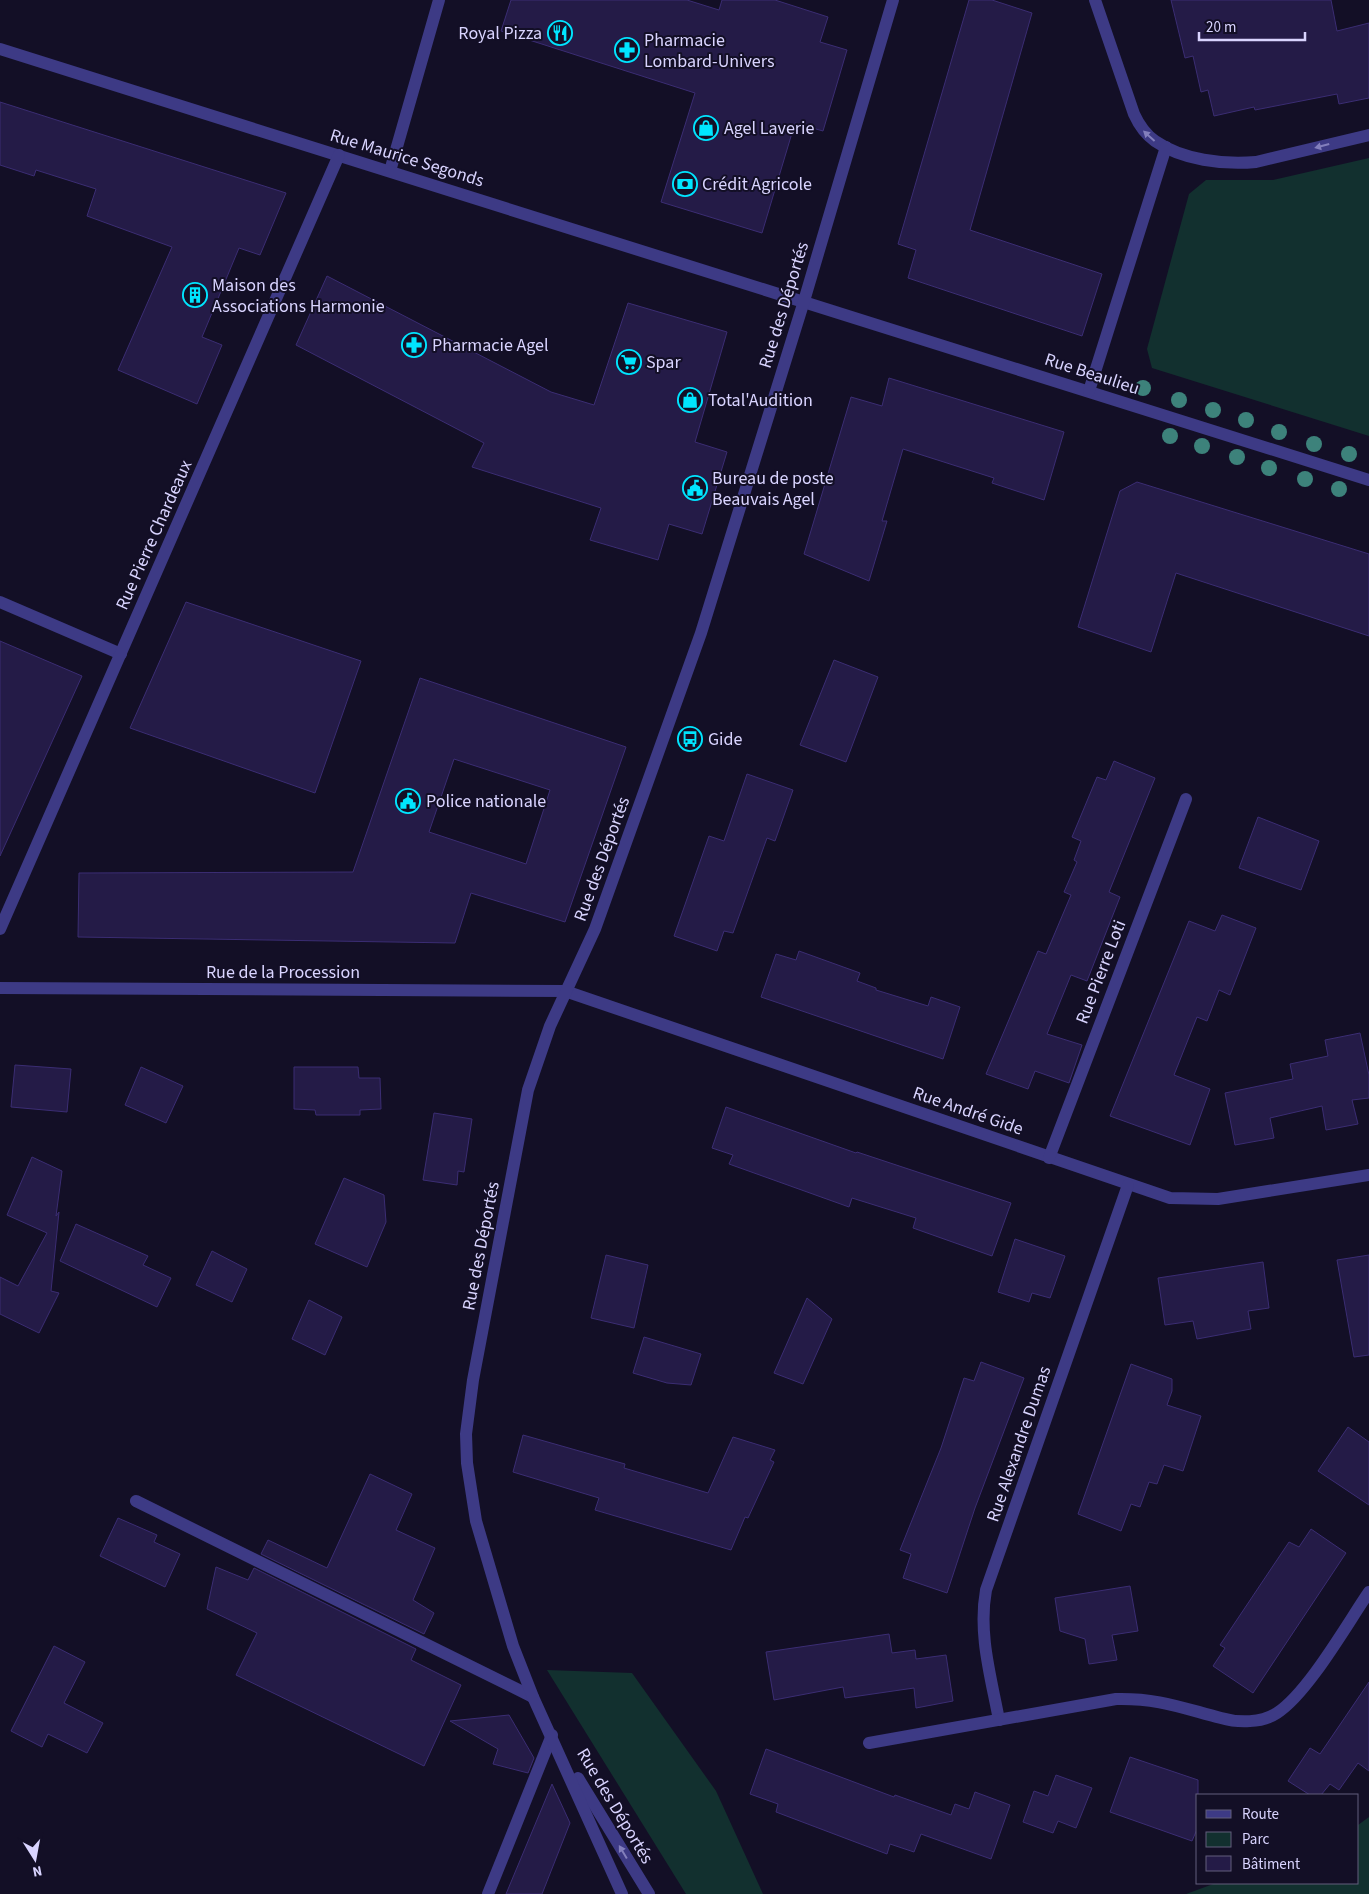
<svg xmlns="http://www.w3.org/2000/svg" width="1369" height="1894" font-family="'Source Sans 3',sans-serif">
	<rect width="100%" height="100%" fill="#130f26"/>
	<!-- green -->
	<g fill="#12302f">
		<path d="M1369,158v278l-217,-68 -5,-19 42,-155 17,-14h67z"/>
		<path d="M547,1670l85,3 84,118 47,103h-77z"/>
		<path d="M1369,1817v77h-183l30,-11h142v-58z"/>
	</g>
	<!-- building -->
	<g fill="#241b47" stroke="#3b2d73" fill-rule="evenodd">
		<path d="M511,0h176l32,10 3,-10h53l53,17 -8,25 27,8 -24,81 -28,-8 -33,110 -101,-31 34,-109 -194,-62z"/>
		<path d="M969,0h23l40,13 -62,217 132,44 -20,62 -174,-58 8,-28 -18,-6z"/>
		<path d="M1171,0h160l6,31 32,-8v75l-30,6 -2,-10 -82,16 -1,-3 -40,9 -6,-26 -7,2 -8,-36 -8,2z"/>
		<path d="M0,102l286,91 -26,62 -21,-7 -37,89 20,8 -25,59 -79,-34 54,-123 -85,-31 9,-27 -60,-19 -2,6 -34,-11z"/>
		<path d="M327,276l224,116 43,13 34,-102 99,29 -32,110 32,10 -25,82 -33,-10 -11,36 -68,-20 11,-32 -129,-41 12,-24 -188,-98z"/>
		<path d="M889,378l175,54 -20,68 -52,-17 2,-5 -91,-29 -21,72h5l-18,60 -65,-27 47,-157 31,9z"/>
		<path d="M1137,482l232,72v82l-193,-63 -25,79 -73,-25 42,-136z"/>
		<path d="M186,602l175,59 -46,132 -185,-65z"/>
		<path d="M0,641l82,35 -82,180z"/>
		<path d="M834,660l44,17 -32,85 -46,-17z"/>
		<path d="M420,678l206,69 -61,175 -94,-29 -16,50 -377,-6 1,-64 274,-1zM454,759l96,31 -24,74 -97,-32z"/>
		<path d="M1114,761l41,17 -46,114 11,5 -33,84 -16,-6 -24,59 35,11 -13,38 -34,-12 -7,18 -42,-15 52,-123 8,3 25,-59 -7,-3 13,-30 -3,-2 7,-19 -9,-4 25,-60 9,3z"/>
		<path d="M747,774l46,16 -18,51 -8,-3 -34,95 -9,-2 -7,20 -43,-15 35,-100 15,5z"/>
		<path d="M1258,817l61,24 -18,49 -62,-22z"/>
		<path d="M1222,915l34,13 -26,67 -11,-5 -12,31 -10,-4 -23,58 36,14 -20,56 -80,-29 79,-195 26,10z"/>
		<path d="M799,951l61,22 -3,8 19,7v2l52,16 3,-9 29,10 -17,52 -182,-62 15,-43 20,6z"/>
		<path d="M1360,1033l9,42v23l-17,2 6,24 -32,6 -4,-24 -52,12 4,20 -39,7 -10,-52 68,-14 -3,-15 38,-8 -3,-16z"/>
		<path d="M15,1065l56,4 -4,43 -56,-5z"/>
		<path d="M141,1067l42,19 -17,37 -41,-18z"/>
		<path d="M294,1067h64l1,11h21l1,31 -21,1v5h-44l-1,-5 -21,-1z"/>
		<path d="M726,1107l130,46 1,-1 154,51 -19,53 -79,-28 3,-10 -64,-20 -3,9 -120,-43 4,-9 -21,-7z"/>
		<path d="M434,1113l38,6 -8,53 -6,-1 -1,14 -34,-5z"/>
		<path d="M32,1157l30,14 -6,45 3,-4 -8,79 8,2 -20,40 -39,-19v-37l18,9 29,-53 -40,-18z"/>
		<path d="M344,1178l40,17 2,27 -19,45 -52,-23z"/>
		<path d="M76,1224l72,32 -5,9 28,13 -14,29 -97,-46z"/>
		<path d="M1015,1239l50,17 -15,42 -18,-5 -3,9 -31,-10z"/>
		<path d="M212,1251l35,18 -15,33 -36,-17z"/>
		<path d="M606,1255l42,10 -14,63 -43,-10z"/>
		<path d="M1369,1255v100l-15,2 -17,-97z"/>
		<path d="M1263,1262l6,46 -21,3 3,18 -54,10 -4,-18 -28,4 -7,-47z"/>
		<path d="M807,1298l25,21 -29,65 -29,-11z"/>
		<path d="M309,1300l33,17 -17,38 -33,-16z"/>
		<path d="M644,1337l57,17 -10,31 -24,-2 -34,-10z"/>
		<path d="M981,1362l43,16 -49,130 -28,85 -44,-15 8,-24 -11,-4 41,-102 23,-70 10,3z"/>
		<path d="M1131,1364l41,15v12l-5,14 34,11 -18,55 -19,-6 -7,19 -8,-2 -9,25 -9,-3 -10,27 -43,-17z"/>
		<path d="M1348,1427l21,15v63l-51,-34z"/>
		<path d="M523,1435l102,29 -1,4 84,25 25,-56 42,13 -5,10 4,2 -26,56 -3,-1 -14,33 -136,-40 4,-12 -86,-26z"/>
		<path d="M370,1474l42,20 -16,36 39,18 -22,52 21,13 -10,21 -163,-80 7,-14 59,28z"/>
		<path d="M118,1518l39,17 -3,7 26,12 -15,33 -65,-31z"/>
		<path d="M1311,1529l35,24 -93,140 -40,-27 12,-18 -5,-3 69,-103 10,5z"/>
		<path d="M216,1567l32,13 6,-12 162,81 -5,11 50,25 -37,81 -188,-91 21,-42 -50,-24z"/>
		<path d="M1130,1586l8,45 -26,4 5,25 -28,4 -4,-25 -25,-8 -5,-33z"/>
		<path d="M889,1634l3,19 23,-3 1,9 30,-4 7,46 -37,7 -2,-20 -69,10 -2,-11 -69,13 -8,-48z"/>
		<path d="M54,1646l31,16 -21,41 39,20 -16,30 -39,-19 -6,13 -31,-16z"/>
		<path d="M1369,1682v89l-11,-8 -19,27 -9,-6 -9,11h-11l-22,-14 22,-33 10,6z"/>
		<path d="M509,1715l25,43 -6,15 -35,-9 5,-15 -48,-28z"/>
		<path d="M766,1749l128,48 1,-2 56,20 4,-11 14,5 6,-17 35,13 -19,54 -70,-25 -7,18 -24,-8 -3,10 -111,-42 2,-8 -28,-10z"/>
		<path d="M1130,1757l68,23v47l-6,14 -82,-29z"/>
		<path d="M1056,1775l36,13 -16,40 -18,-7 -5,12 -30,-11 11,-31 14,5z"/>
		<path d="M552,1784l18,39 -28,71h-36z"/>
	</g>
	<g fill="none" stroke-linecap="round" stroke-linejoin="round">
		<!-- service -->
		<path stroke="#3d3a85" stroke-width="12" d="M390,171l49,-171"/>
		<!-- minor -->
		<g stroke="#3d3a85" stroke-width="12">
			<path d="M1095,0l39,114c5,11 11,20 21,27 27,19 69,24 101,21l113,-27"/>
			<path d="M0,49l1369,431"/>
			<path d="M1089,391l77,-244"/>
			<path d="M0,602l121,52"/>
			<path d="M0,929l339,-774"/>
			<path d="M0,988l565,3 605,207 48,1 151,-24"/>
			<path d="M1049,1158l137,-359"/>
			<path d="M136,1501l397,196"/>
			<path d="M999,1720c-8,-43 -21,-86 -13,-130l142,-405"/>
			<path d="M869,1743l247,-44c42,-1 66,9 105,19 17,5 41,5 56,-5 31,-20 70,-89 92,-121"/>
			<path d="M488,1894l64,-159"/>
		</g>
		<!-- tertiary -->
		<g stroke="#3d3a85" stroke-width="12">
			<path d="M578,1778l71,116"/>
			<path d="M622,1894l-89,-197 -20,-51 -37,-125 -9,-58 -1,-29 7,-54 55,-290 22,-64 45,-97 106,-296 103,-332 89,-301"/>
		</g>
	</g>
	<!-- trees -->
	<g fill="#3d827b">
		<circle cx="1143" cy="388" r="8"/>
		<circle cx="1179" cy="400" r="8"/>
		<circle cx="1213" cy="410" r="8"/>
		<circle cx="1246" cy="420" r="8"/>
		<circle cx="1279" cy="432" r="8"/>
		<circle cx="1170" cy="436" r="8"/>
		<circle cx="1314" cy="444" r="8"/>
		<circle cx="1202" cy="446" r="8"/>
		<circle cx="1349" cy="454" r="8"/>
		<circle cx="1237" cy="457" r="8"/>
		<circle cx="1269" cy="468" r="8"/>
		<circle cx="1305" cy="479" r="8"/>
		<circle cx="1339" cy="489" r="8"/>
	</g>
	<!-- one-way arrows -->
	<defs><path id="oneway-solid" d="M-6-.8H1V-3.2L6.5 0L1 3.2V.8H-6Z" transform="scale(1.25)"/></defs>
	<g fill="#837fbc">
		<use href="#oneway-solid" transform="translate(1149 136) rotate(-138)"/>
		<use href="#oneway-solid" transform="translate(1322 146) rotate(165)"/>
		<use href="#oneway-solid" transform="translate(623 1852) rotate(-121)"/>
	</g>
	<!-- icons -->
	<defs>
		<symbol id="restaurant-ring" viewBox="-11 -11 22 22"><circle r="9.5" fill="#130f26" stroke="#00e5ff" stroke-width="1.5"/><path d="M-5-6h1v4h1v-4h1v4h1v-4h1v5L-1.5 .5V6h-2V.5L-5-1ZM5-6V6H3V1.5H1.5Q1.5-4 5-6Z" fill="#00e5ff"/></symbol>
		<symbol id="pharmacy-ring" viewBox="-11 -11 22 22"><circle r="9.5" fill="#130f26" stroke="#00e5ff" stroke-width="1.5"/><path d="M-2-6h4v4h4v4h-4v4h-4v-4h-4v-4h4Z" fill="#00e5ff"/></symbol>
		<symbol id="shop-ring" viewBox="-11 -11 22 22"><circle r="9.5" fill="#130f26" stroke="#00e5ff" stroke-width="1.5"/><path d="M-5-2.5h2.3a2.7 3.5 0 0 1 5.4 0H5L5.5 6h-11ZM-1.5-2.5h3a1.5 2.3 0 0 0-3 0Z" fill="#00e5ff"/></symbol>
		<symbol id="bank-ring" viewBox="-11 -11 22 22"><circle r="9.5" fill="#130f26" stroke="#00e5ff" stroke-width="1.5"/><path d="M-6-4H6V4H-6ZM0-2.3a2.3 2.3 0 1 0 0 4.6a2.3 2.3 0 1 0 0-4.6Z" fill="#00e5ff"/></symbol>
		<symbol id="building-ring" viewBox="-11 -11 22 22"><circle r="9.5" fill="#130f26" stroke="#00e5ff" stroke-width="1.5"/><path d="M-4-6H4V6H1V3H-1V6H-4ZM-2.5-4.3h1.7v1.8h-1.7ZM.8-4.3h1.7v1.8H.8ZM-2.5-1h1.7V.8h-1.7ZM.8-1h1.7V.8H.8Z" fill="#00e5ff"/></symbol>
		<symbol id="supermarket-ring" viewBox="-11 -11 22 22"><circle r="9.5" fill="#130f26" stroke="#00e5ff" stroke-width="1.5"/><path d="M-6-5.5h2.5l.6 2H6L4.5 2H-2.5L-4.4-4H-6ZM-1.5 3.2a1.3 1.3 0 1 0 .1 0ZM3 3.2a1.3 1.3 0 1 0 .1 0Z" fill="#00e5ff"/></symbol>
		<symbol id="civic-ring" viewBox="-11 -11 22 22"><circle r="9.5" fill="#130f26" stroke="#00e5ff" stroke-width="1.5"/><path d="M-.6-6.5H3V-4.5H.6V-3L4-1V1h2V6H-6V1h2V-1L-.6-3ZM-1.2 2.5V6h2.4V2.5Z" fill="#00e5ff"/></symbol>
		<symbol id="bus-ring" viewBox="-11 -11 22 22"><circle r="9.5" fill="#130f26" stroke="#00e5ff" stroke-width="1.5"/><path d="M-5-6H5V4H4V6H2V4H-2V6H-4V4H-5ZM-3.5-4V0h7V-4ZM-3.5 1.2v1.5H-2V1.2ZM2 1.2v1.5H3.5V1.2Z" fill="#00e5ff"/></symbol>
	</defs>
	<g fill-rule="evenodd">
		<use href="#restaurant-ring" x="546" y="19" width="28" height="28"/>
		<use href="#pharmacy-ring" x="613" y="36" width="28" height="28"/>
		<use href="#shop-ring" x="692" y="114" width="28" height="28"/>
		<use href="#bank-ring" x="671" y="170" width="28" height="28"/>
		<use href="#building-ring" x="181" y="281" width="28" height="28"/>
		<use href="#pharmacy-ring" x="400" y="331" width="28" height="28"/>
		<use href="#supermarket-ring" x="615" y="348" width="28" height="28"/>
		<use href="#shop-ring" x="676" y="386" width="28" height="28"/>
		<use href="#civic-ring" x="681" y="474" width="28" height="28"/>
		<use href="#bus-ring" x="676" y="725" width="28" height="28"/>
		<use href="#civic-ring" x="394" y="787" width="28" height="28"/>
	</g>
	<g text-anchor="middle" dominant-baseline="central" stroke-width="4" stroke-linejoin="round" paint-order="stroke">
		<!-- poi labels -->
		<g font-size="18" fill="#d9d4ff" stroke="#130f26" text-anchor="start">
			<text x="542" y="33" text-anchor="end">Royal Pizza</text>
			<text x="644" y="40">Pharmacie<tspan x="644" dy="21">Lombard-Univers</tspan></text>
			<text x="724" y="128">Agel Laverie</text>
			<text x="702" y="184">Crédit Agricole</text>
			<text x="212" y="285">Maison des<tspan x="212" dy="21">Associations Harmonie</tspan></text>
			<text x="432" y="345">Pharmacie Agel</text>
			<text x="646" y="362">Spar</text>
			<text x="708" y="400">Total'Audition</text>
			<text x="712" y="478">Bureau de poste<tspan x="712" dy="21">Beauvais Agel</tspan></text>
			<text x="708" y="739">Gide</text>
			<text x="426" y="801">Police nationale</text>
		</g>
		<!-- street labels -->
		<g font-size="18" fill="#d9d4ff" stroke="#130f26">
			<text transform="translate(407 158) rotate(17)">Rue Maurice Segonds</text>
			<text transform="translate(784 305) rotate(-73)">Rue des Déportés</text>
			<text transform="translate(1092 374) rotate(18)">Rue Beaulieu</text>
			<text transform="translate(154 535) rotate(-66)">Rue Pierre Chardeaux</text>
			<text transform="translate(602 859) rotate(-70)">Rue des Déportés</text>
			<text x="283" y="972">Rue de la Procession</text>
			<text transform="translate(1101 972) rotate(-69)">Rue Pierre Loti</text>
			<text transform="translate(968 1111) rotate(19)">Rue André Gide</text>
			<text transform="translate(481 1246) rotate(-79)">Rue des Déportés</text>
			<text transform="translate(1019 1444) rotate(-71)">Rue Alexandre Dumas</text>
			<text transform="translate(615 1806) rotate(59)">Rue des Déportés</text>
		</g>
	</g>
	<!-- legend -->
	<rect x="1196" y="1794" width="162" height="90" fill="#130f26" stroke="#625e7d"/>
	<rect x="1206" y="1810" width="25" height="8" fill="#3d3a85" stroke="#625e7d"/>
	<text x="1242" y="1819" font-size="15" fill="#d9d4ff">Route</text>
	<rect x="1206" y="1832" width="25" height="15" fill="#12302f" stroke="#625e7d"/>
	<text x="1242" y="1844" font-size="15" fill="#d9d4ff">Parc</text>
	<rect x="1206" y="1856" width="25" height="15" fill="#241b47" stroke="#625e7d"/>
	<text x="1242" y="1869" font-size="15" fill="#d9d4ff">Bâtiment</text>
	<!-- north arrow -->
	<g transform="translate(35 1859) rotate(169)" stroke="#130f26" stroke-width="4" paint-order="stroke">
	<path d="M0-4L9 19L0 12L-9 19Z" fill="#d9d4ff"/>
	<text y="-8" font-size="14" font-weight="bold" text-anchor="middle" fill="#d9d4ff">N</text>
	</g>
	<!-- scale -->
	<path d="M1199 32v8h106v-8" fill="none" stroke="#d9d4ff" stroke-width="2.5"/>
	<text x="1206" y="32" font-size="15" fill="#d9d4ff" stroke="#130f26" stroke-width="4" paint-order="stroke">20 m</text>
</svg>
